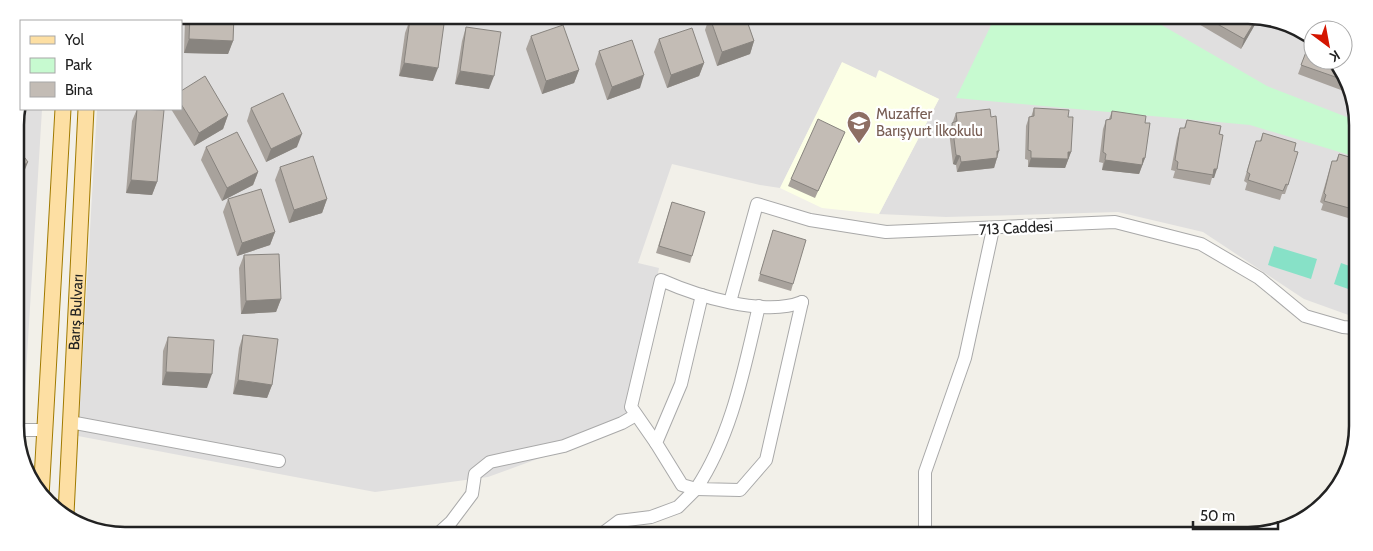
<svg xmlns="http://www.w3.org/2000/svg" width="1373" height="551" font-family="Cabin,sans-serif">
	<rect width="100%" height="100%" fill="#f2f0e9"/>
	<!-- residential -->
	<g fill="#e0dfdf">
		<path d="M124,15l1160,6 29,19v20h21l23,50 -3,207 -50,-18 -101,-67 -85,-20 -172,5 -67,-3 60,-115 -61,-28 -2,7 -34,-15 -62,125 -20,-3 -88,-21 -34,99 21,5 -32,158 -139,51 -113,15 -297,-56 19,-327h84v-88h-79z"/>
		<path d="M21,95v14h21l-21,347 -4,-8 -2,-331z"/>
	</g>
	<!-- education -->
	<path fill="#fcffe5" d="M842,62l34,16 3,-8 60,29 -60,115 -57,-6 -42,-20z"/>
	<!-- park -->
	<path fill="#c7fad0" d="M994,19l159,1 114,66 90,35 -1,36 -106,-32 -294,-27z"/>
	<!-- pitch -->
	<g fill="#87e1c7">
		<path d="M1274,246l43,13 -6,20 -43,-14z"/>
		<path d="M1341,263l14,5 -1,23 -20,-7z"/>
	</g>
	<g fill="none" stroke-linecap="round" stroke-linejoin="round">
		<defs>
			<g id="minor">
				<path d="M730,302l27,-98 53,16 76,12 229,-10 86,22 58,34 46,38 38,11 11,1"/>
				<path d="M759,306c-15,63 -27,129 -63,183l44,1 26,-30 36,-158"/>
				<path d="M70,422l209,39"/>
				<path d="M17,430h28"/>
				<path d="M656,443l-25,-36 30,-127c36,16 103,37 141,22"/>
				<path d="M440,532l11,-10 21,-28 3,-20 15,-12 74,-16 58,-23 14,-8"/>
				<path d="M603,533l16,-12 32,-4 27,-10 18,-18 -14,-4 -26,-42 25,-59 21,-89"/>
				<path d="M925,534v-62l40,-114 28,-129"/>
			</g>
			<g id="major">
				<path d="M41,497l22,-388"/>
				<path id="s1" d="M66,514l20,-405"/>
			</g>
		</defs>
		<!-- minor casing -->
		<use href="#minor" stroke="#a9a9a9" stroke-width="14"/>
		<!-- major casing -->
		<use href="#major" stroke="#a07a00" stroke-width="17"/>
		<!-- minor -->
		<use href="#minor" stroke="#fff" stroke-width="12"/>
		<!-- major -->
		<use href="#major" stroke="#fddfa3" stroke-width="15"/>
	</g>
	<!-- wall -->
	<g fill="#a8a29c">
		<path d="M138,15h30l-1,6h-30z"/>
		<path d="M186,15l48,1 -1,25 -5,13 -44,-1 1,-35z"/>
		<path d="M709,18h37l8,23 -4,13 -33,12 -12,-36z"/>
		<path d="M410,19l23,62 -34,-5 6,-43z"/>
		<path d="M1192,20l65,1 -16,28z"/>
		<path d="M466,27l23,62 -34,-5 7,-43z"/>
		<path d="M531,36l48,34 -5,13 -32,11 -16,-45z"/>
		<path d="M659,39l45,24 -5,13 -32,12 -13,-36z"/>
		<path d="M1311,39l23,21 15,33 -51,-19z"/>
		<path d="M599,51l41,37 -33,12 -12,-36z"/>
		<path d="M181,91l47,24 -5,14 -29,17 -23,-37h10z"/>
		<path d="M251,108l46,39 -31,15 -19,-41z"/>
		<path d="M1034,108l34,9 3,35 -6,16 -37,-1v-7l-3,-1 1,-33 3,-9h2z"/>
		<path d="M137,109l20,73 -5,13 -26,-2 6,-72z"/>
		<path d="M1112,111l33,12v35l-6,16 -37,-4 1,-7 -4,-1 4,-33 3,-9 3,-1z"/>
		<path d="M956,113l41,43v2l-3,10 -37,4 -1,-7 -3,-1 -4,-32z"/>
		<path d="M1187,120l34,6 -7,52h-2l-2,7 -37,-7 2,-7 -4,-1 6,-32 3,-10h4z"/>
		<path d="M845,132l-30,66 -27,-12 3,-7z"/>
		<path d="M1263,133l31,18 -6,34 -3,9h-3l-2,6 -35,-10 2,-7 -3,-2 9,-31 3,-9h4z"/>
		<path d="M206,147l52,25 -5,13 -31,16 -21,-41z"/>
		<path d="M1339,154l17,5 -1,61 -34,-10 2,-6 -3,-2 9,-31 3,-10h4z"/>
		<path d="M280,167l47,32 -5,14 -33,10 -14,-43z"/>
		<path d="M228,199l47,33 -5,13 -33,11 -14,-44z"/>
		<path d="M672,202l20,54 -2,7 -34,-10z"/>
		<path d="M773,230l20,54 -2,7 -33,-10z"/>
		<path d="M244,255l37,44 -5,13 -35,2 -2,-46z"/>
		<path d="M243,335l29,50 -5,13 -34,-4 6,-46z"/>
		<path d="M168,337l39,51 -45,-3 1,-34z"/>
	</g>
	<!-- shaded-wall -->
	<g fill="#88847f">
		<path d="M1255,21h2l-16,28 3,-10z"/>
		<path d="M189,39l44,2 -5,13 -44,-1z"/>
		<path d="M754,41l-4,13 -33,12 5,-14z"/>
		<path d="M404,63l34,5 -5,13 -34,-5z"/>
		<path d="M704,63l-5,13 -32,12 4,-13z"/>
		<path d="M579,70l-5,13 -32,11 4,-13z"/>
		<path d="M460,71l34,5 -5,13 -34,-5z"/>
		<path d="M644,75l-4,13 -33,12 5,-13z"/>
		<path d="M228,115l-5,14 -29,17 5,-13z"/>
		<path d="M302,134l-5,13 -31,15 5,-13z"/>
		<path d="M997,151h2l-5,17 -37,4 4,-10z"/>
		<path d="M1068,152h3l-6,16 -37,-1 3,-9z"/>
		<path d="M956,155l4,1 -4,9 -3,-1z"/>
		<path d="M1143,158h2l-6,16 -37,-4 3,-10z"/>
		<path d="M28,162l-4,10 -8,6v-7z"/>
		<path d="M1214,169h3l-3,9h-2z"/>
		<path d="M258,172l-5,13 -31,16 5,-13z"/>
		<path d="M131,180l26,2 -5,13 -26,-2z"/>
		<path d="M327,199l-5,14 -33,10 5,-13z"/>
		<path d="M275,232l-5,13 -33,11 5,-13z"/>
		<path d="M21,274l-3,9 -2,1v-7z"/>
		<path d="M281,299l-5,13 -35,2 5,-13z"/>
		<path d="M166,372l46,2 -5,14 -45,-3z"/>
		<path d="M238,380l34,5 -5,13 -34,-4z"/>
	</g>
	<!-- building -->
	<g fill="#c3bcb5" stroke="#88847f">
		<path d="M141,15h27l-1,6h-26z"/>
		<path d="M190,15l44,1 -1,25 -44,-2z"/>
		<path d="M710,18h36l8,23 -32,11z"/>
		<path d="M410,19l34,5 -6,44 -34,-5z"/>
		<path d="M1212,21h43l-11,18z"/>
		<path d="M563,25l16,45 -33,11 -15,-45z"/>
		<path d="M466,27l35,5 -7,44 -34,-5z"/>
		<path d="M692,28l12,35 -33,12 -12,-36z"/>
		<path d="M1311,39l2,1v20h21l10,20 -43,-15z"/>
		<path d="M632,40l12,35 -32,12 -13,-36z"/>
		<path d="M205,76l23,39 -29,18 -18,-29v-13z"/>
		<path d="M283,93l19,41 -31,15 -20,-41z"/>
		<path d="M1034,108l35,2 -1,7h5l-2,35h-3v7l-37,-1v-7l-3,-1 1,-33 5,-1z"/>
		<path d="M137,109l27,1 -7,72 -26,-2z"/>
		<path d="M990,109l1,8 5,-1 3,35h-2v7l-36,4 -1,-6 -4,-1 -4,-32 5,-2 -1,-8z"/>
		<path d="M1112,111l34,5 -1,7h5l-5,35h-2l-1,7 -37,-5 1,-6 -3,-2 3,-32 5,-1z"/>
		<path d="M818,119l27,13 -27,59 -27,-12z"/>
		<path d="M1187,120l34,6 -2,8 4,1 -6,34h-3l-1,6 -36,-6 1,-7 -3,-2 5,-32h5z"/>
		<path d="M237,132l21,40 -31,16 -21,-41z"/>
		<path d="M1263,133l33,10 -2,8 4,1 -10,33 -2,-1 -3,7 -35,-11 2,-6 -3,-2 9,-31h5z"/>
		<path d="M15,145l13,17 -12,9z"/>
		<path d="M1339,154l17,5v51l-32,-9 2,-6 -2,-2 8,-32h5z"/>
		<path d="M313,156l14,43 -33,11 -14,-43z"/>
		<path d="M261,189l14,43 -33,11 -14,-44z"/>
		<path d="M672,202l33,10 -13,44 -33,-10z"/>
		<path d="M773,230l33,10 -13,44 -33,-10z"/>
		<path d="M279,254l2,45 -35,2 -2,-46z"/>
		<path d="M16,267l5,7 -5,3z"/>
		<path d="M243,335l35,4 -6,46 -34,-5z"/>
		<path d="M168,337l46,3 -2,34 -46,-2z"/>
	</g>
	<!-- icons -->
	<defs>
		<symbol id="school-pin" viewBox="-11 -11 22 30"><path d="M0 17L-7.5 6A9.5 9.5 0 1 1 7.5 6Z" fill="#8d6e63" stroke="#fff"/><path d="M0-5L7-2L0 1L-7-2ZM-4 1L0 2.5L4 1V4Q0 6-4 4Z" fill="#fff"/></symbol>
	</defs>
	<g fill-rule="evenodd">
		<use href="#school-pin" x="845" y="109" width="28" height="38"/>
	</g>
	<g text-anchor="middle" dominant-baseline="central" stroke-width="4.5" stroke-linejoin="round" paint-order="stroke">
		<!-- education labels -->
		<g font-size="15" fill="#785e54" stroke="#fff" text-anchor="start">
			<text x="876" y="114">Muzaffer<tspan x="876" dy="17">Barışyurt İlkokulu</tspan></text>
		</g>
		<!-- street labels -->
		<g font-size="15" fill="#222" stroke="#fff">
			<text transform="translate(1016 228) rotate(-3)">713 Caddesi</text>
			<text stroke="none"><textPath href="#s1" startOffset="202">Barış Bulvarı</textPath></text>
		</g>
	</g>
	<!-- crop -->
	<path d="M0 0H1373V551H0ZM125 24H1248A101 101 0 0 1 1349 125V426A101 101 0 0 1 1248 527H125A101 101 0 0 1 24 426V125A101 101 0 0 1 125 24Z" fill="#fff" fill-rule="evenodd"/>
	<path fill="none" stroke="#222" stroke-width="2.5" d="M125 24H1248A101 101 0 0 1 1349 125V426A101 101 0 0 1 1248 527H125A101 101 0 0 1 24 426V125A101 101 0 0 1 125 24Z"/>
	<!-- legend -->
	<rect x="20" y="20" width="162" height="90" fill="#ffffff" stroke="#a7a7a7"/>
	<rect x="30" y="36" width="25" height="8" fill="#fddfa3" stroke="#a7a7a7"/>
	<text x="65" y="45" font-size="15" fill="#222222">Yol</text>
	<rect x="30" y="58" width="25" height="15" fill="#c7fad0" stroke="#a7a7a7"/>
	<text x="65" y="70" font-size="15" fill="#222222">Park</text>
	<rect x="30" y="82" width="25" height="15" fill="#c3bcb5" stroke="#a7a7a7"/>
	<text x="65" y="95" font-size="15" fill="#222222">Bina</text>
	<!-- north arrow -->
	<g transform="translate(1328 45) rotate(148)"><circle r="24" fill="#ffffff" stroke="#a7a7a7"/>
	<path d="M0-4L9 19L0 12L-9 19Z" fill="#d41500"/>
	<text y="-8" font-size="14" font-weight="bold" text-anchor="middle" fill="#222222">K</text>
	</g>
	<!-- scale -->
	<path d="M1193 521v8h85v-8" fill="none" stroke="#222222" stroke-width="2.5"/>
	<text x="1200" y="521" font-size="15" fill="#222222" stroke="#ffffff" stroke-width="4" paint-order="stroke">50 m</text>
</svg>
